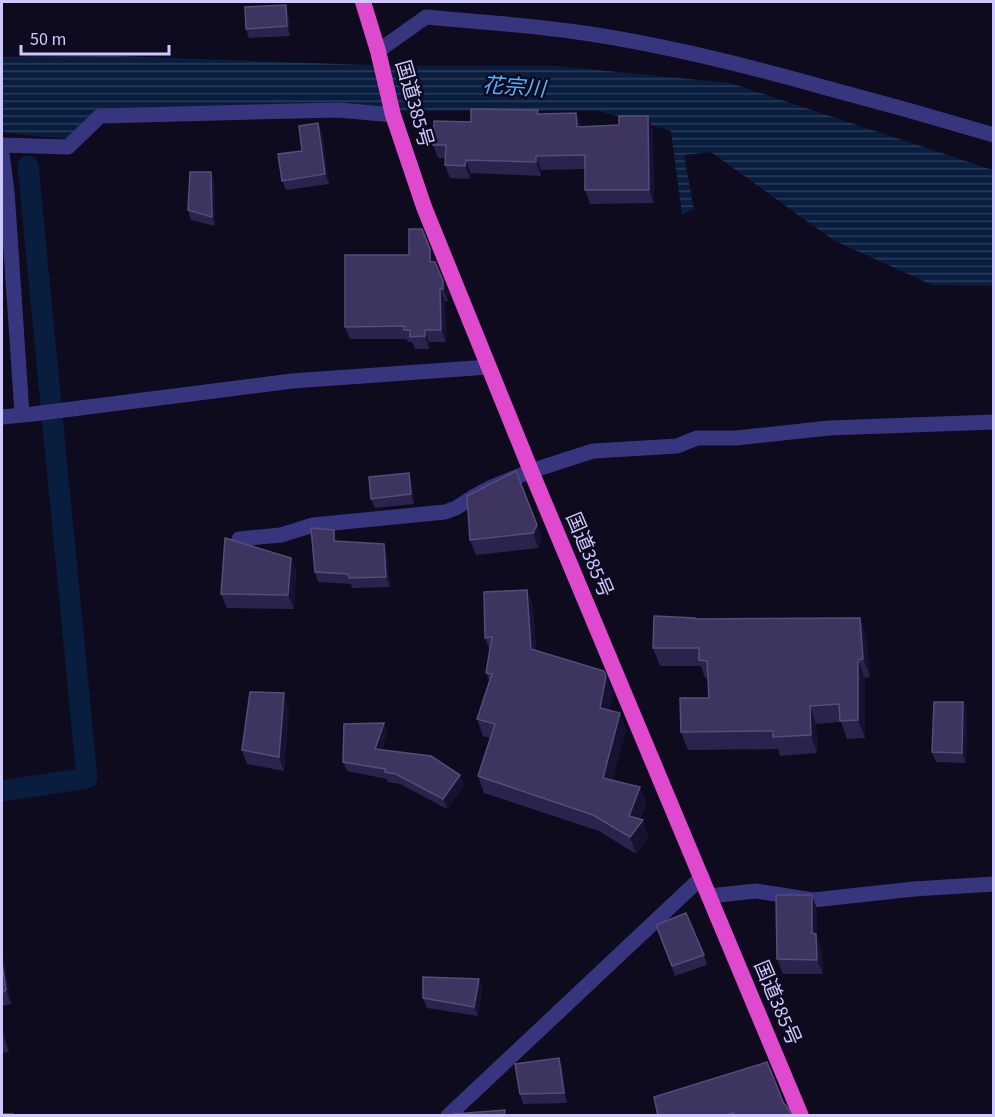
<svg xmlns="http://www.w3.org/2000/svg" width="995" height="1117" font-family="'Source Sans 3','Noto Sans JP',sans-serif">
	<defs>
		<pattern id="water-rules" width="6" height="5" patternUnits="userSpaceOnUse" patternTransform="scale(1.5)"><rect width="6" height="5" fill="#091d3e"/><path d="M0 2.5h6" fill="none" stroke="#2c3c5b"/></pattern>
	</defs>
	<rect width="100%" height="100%" fill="#0e0b1e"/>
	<!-- water -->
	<path fill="url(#water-rules)" d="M114,56l280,10h163l173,17 263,87v116l-61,-1 -99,-45 -122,-88 -27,3 10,55 -12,4 -11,-83 -72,-20h-197l-63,-5 -242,4 -28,28 -27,-1 -40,-5v-75z"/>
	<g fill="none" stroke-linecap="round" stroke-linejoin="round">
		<!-- canal -->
		<path stroke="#091d3e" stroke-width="21" d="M2,791l85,-13 -59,-612"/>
		<!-- minor -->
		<g stroke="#37357e" stroke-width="15">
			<path d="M378,51l48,-34c53,5 106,8 158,16 81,12 161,32 239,54 57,15 114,31 171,48"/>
			<path d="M2,145l66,2 32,-31 238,-6 55,5"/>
			<path d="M2,154l5,37 15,223"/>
			<path d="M2,417l31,-3 259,-33 197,-14"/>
			<path d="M239,539l42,-4 32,-10 132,-13 11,-4 17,-11 19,-10 39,-16 62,-20 84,-5 20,-8h39l93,-10 165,-6"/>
			<path d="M709,896l47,-5 57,9 101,-11 80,-5"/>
			<path d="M448,1116l254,-239"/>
		</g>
		<!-- trunk -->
		<path stroke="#de49ce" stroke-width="16" d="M363,2l15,49 15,64 31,92 107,264 270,645"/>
	</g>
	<!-- wall -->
	<g fill="#2b234c">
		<path d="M286,5l3,10 1,21 -41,2 -3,-9z"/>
		<path d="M576,113l5,14 72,3 1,73 -64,1 -5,-14v-21l-44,1v6l-70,-3 -1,6 -20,-1 -5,-13v-7h-7l-5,-13 38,-23 68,-8z"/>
		<path d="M318,123l4,10 7,51 -43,6 -4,-9 20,-30z"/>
		<path d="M215,182v44l-24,-6 -3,-10z"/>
		<path d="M409,255l26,7 13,32v7h-3l1,41h-17v7h-14l-3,-7h-4l-1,-3h-57l-5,-12z"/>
		<path d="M516,471l26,68 -4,9 -62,7 -6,-15z"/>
		<path d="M412,483l2,21 -39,4 -4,-9z"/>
		<path d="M337,541l50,12 3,34 -38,1 -1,-4 -33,-2 -3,-10z"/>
		<path d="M291,558l5,14 -2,37 -67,-1 -6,-14z"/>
		<path d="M527,590l6,17 3,43 77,43 -4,17 17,20 -14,50 28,7 6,17 -6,15 9,18 -13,17 -37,-23 -115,-38 -6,-17 12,-38 -7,-2 -6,-17 13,-37 -4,-9 4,-22 -5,-13z"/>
		<path d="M695,619l171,17 4,41 -5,1v60l-18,1 -6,-17 -25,2 1,29 -37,3 -2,-7 -90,1 -7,-18 28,-34 -1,-20h-3l-4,-12h-41l-7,-18z"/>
		<path d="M289,708l-5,63 -37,-7 -5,-14z"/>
		<path d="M967,712l-1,51 -30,-1 -4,-10z"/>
		<path d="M384,723l3,10 -5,17 78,25 4,10 -17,24 -47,-25 -12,-2 -1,-3 -40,-8 -4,-9z"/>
		<path d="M817,909v29l4,10 2,26h-40l-6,-15z"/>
		<path d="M656,925l48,30 3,10 -32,11z"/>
		<path d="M2,950l9,54 -9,2z"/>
		<path d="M482,989l-4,27 -51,-8 -4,-10z"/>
		<path d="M2,1025l7,27 -7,1z"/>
		<path d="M559,1058l3,9 5,36 -44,1 -3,-10z"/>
	</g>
	<!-- shaded-wall -->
	<g fill="#181232">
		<path d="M286,5l3,10 1,21 -3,-10z"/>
		<path d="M576,113l5,14h-4z"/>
		<path d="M648,116l5,14 1,73 -5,-13z"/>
		<path d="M318,123l4,10 7,51 -4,-10z"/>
		<path d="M536,156l5,14v6l-5,-14z"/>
		<path d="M466,160l5,13 -1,6 -5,-13z"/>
		<path d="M211,172l4,10v44l-3,-9z"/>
		<path d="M430,249l5,13v12l-5,-12z"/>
		<path d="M443,281l5,13v7l-5,-12z"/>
		<path d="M440,289l5,12 1,41 -5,-12z"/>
		<path d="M425,330l4,12v7l-4,-13z"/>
		<path d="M409,473l3,10 2,21 -3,-10z"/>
		<path d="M537,525l5,14 -4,9 -5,-15z"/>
		<path d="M334,530l3,10 1,10 -4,-9z"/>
		<path d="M384,544l3,9 3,34 -4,-10z"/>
		<path d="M291,558l5,14 -2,37 -6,-14z"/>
		<path d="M527,590l6,17 4,59 -6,-17z"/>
		<path d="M860,618l6,18 4,41 -7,-18z"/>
		<path d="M858,660l7,18v60l-7,-18z"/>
		<path d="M606,676l7,17 -7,32 -6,-17z"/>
		<path d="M284,693l5,15 -5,63 -5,-14z"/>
		<path d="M963,702l4,10 -1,51 -4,-10z"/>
		<path d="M810,706l6,18 1,29 -6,-18z"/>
		<path d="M620,713l6,17 -17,64 -6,-16z"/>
		<path d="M384,723l3,10 -8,25 -4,-9z"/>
		<path d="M460,775l4,10 -17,24 -4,-10z"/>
		<path d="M640,787l6,17 -9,23 6,-7 6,17 -13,17 -6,-17 -1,-21z"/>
		<path d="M812,895l5,14v29l4,10 2,26 -6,-14 -5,-27z"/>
		<path d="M2,950l1,4 8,50 -5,-14 -4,-28z"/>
		<path d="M479,979l3,10 -4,27 -4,-9z"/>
		<path d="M2,1025l7,27 -5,-13 -2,-9z"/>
		<path d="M559,1058l3,9 5,36 -3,-10z"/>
	</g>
	<!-- building -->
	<g fill="#3d3560" stroke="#544c79" stroke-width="1.5">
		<path d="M286,5l1,21 -41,3 -1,-22z"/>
		<path d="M471,109l67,1 -1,4 39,-1 1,14 42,-2v-9h29l1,74h-64v-35l-49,1v6l-70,-2 -1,6 -20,-1 1,-20h-13l1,-24 37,1z"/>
		<path d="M318,123l7,51 -43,7 -4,-27 24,-3 -3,-25z"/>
		<path d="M190,172h21l1,45 -24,-7z"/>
		<path d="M409,229h13l8,20v13h5l8,19v8h-3l1,41h-16v6l-15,1v-7h-6v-4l-59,1v-72h64z"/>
		<path d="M516,471l21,54 -4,8 -63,7 -3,-44z"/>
		<path d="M409,473l2,21 -40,5 -2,-22z"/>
		<path d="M311,528l23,2v11l50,3 2,33 -37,1 -1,-4 -33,-2z"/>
		<path d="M225,538l66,20 -3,37 -67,-1z"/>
		<path d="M527,590l4,59 73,22 2,5 -6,32 20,5 -17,65 37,9 -11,29 14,4 -13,17 -37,-22 -115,-39 17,-52 -18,-5 15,-45 -6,-1 6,-36 -7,1 -1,-46z"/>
		<path d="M654,616l41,2v1l165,-1 3,41 -5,1v60l-18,1 -1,-17 -29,2 1,29 -38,2v-6l-92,1 -1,-34h29l-2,-37 -8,-1v-12h-46z"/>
		<path d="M250,692l34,1 -5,64 -37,-7z"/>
		<path d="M934,702h29l-1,51 -30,-1z"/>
		<path d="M384,723l-9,26 56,7 29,19 -17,24 -47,-25 -11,-2v-3l-42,-7 1,-38z"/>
		<path d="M776,895h36v38l4,1 1,26 -40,-1z"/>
		<path d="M686,913l18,42 -32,11 -16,-41z"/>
		<path d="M2,962l4,28 -4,2z"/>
		<path d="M423,977l56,2 -5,28 -51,-9z"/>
		<path d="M559,1058l5,35 -44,1 -5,-30z"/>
		<path d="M767,1062l17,42h1l8,12h-59l-1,-3 -9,3h-66l-4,-19z"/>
		<path d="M505,1110l-1,6h-50v-2z"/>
		<rect x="2" y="1114" width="11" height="2"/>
	</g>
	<g text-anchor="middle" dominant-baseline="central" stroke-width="5" stroke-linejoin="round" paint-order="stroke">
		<!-- street labels -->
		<g font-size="20" fill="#cec8ff" stroke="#0e0b1e">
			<text transform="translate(414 104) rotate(74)">国道385号</text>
			<text transform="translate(589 555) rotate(67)">国道385号</text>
			<text transform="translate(777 1003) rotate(67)">国道385号</text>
		</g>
		<!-- water labels -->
		<g font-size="21" font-style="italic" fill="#56b2ff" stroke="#0e0b1e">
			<text transform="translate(514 87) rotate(4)">花宗川</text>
		</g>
	</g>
	<!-- border -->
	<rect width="995" height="1117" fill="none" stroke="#cec8ff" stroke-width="6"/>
	<!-- scale -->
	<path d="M21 45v9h148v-9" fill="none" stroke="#cec8ff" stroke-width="3"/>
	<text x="30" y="45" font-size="18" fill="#cec8ff" stroke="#0e0b1e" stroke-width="4.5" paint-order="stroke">50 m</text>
</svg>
